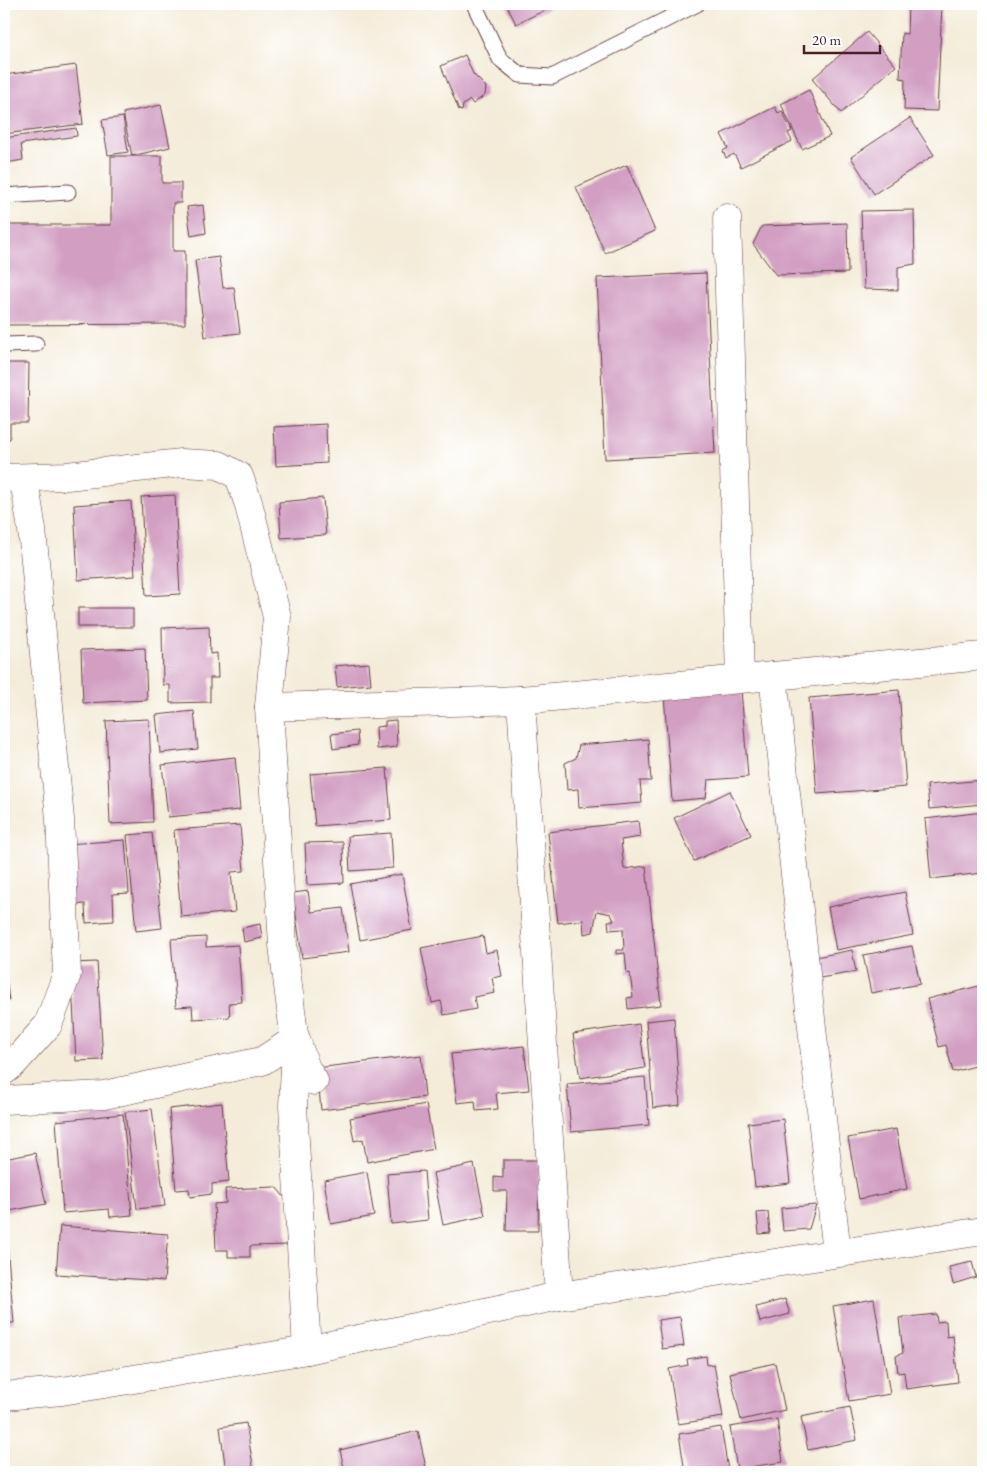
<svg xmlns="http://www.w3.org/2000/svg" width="987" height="1476" font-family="'EB Garamond',serif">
	<rect width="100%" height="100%" fill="#fff"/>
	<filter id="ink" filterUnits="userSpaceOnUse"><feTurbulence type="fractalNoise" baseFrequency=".02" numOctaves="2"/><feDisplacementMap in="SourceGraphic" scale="10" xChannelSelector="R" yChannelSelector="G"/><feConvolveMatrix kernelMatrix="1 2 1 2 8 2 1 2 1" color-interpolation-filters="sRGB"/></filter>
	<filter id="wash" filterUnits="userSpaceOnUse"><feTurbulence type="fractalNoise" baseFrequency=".0096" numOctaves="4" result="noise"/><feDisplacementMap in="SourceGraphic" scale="20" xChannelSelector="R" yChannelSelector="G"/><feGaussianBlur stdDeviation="1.12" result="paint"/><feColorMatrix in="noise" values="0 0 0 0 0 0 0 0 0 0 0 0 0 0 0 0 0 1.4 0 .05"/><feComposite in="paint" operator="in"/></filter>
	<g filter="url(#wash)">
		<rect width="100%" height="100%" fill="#f4ecd9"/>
		<g id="blocks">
			<!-- building -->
			<g fill="#d29fc3">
				<path d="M506,4h52l-42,20z"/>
				<path d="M908,4h34l-5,107 -33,-1 1,-31 -5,-1 2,-45 5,1z"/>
				<path d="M867,32l29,34 -55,47 -29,-34z"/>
				<path d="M465,55l8,19 13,13 -1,8 -12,9 -3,-4 -7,5 -1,6 -3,-1 -18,-44z"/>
				<path d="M76,65l7,59 -79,10v-59z"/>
				<path d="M809,90l21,46 -28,13 -21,-45z"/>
				<path d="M161,105l9,42 -38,9 -9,-43z"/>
				<path d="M775,107l3,6 4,-2 10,20 -4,2 4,8 -51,26 -7,-13 -8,4 -3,-7 5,-3 -7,-14z"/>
				<path d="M123,117l5,35 -20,3 -6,-35z"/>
				<path d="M910,118l24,37 -60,39 -23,-37z"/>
				<path d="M76,128l1,8 -56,8 2,16 -17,3 -2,-25z"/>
				<path d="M111,156h51v27h19v20h-8v48h12v73l-181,1v-100h107z"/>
				<path d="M627,165l28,66 -50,22 -29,-66z"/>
				<path d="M203,205l3,28 -15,3 -4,-29z"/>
				<path d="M914,210l1,54 -17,3v23l-34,-1 -3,-78z"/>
				<path d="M847,223l1,50 -72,2 -23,-31 9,-18z"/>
				<path d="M219,257l4,31 11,-1 6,46 -35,4 -10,-77z"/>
				<path d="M706,273l9,180 -110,6 -8,-181z"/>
				<path d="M4,363h25l-1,60h-18v16h-6z"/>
				<path d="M326,424l1,39 -51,3 -2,-39z"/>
				<path d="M175,495l5,99 -34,2 -5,-99z"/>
				<path d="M323,498l3,37 -45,3 -2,-36z"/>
				<path d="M131,501l4,75 -57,4 -4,-75z"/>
				<rect x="78" y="608" width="55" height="19"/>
				<path d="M209,626l1,28 7,-1 1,25h-8v24l-40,1v-18h-7l-1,-57z"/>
				<path d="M145,648l2,52 -64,3 -2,-53z"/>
				<path d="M369,663l2,21 -34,3 -2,-21z"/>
				<path d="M741,689l7,88 -40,3 -2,18 -34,3 -8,-106z"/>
				<path d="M899,690l7,97 -89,7 -8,-96z"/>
				<path d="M194,711l4,38 -38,4 -4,-38z"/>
				<path d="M149,719l4,103 -43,2 -4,-103z"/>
				<path d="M396,720l1,27 -20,2 -1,-22 9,-1v-5z"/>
				<path d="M357,731l1,14 -25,4 -2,-15z"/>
				<path d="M648,739l3,42h-11l2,22 -63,5 -1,-19 -11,1 -2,-27 11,-5 3,-13z"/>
				<path d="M235,757l5,53 -72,7 -6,-52z"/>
				<path d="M387,768l4,52 -76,6 -5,-52z"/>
				<path d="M983,780v24l-54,5 -2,-24z"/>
				<path d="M730,791l21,44 -57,26 -20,-43z"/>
				<path d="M983,812v61l-52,6 -6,-60z"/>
				<path d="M638,821l2,16 -19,3 3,29 22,-3 15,139 -33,4 -1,-11 6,-1 -3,-24 -3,1 -2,-21 -9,1v-4h8l-1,-21 -14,1 -1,-9h6l-3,-7 -14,-3 -4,21 -9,2 -1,-14 -25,3 -10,-91z"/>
				<path d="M240,825l4,46 -13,1 4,40 -54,5 -7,-87z"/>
				<path d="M152,833l10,95 -26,3 -9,-96z"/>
				<path d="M391,833l2,35 -43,3 -2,-35z"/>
				<path d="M125,840l4,53 -16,1 1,27 -28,2 -1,-19 -14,1 -4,-61z"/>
				<path d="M343,842l1,41 -37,2 -2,-42z"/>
				<path d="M402,874l10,56 -52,10 -10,-56z"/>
				<path d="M308,891l3,21 32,-4 6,44 -47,6 -9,-65z"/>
				<path d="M905,892l8,43 -77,15 -8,-43z"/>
				<path d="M260,924l2,14 -18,4 -2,-14z"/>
				<path d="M483,936l3,17 11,-3 5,26 -10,2 3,15 -21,4 2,12 -32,6 -3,-14 -9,2 -11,-55z"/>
				<path d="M206,937v10l32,-2 4,57 -13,1 1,14 -37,2 -1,-13 -16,1 -5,-68z"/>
				<path d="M912,946l8,38 -49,9 -8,-38z"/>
				<path d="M852,950l4,22 -36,6 -4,-21z"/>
				<path d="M97,962l6,98 -27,1 -5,-98z"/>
				<path d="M4,970h1l4,31 -5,1z"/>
				<path d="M983,985v79l-30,8 -7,-27 -7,2 -12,-48z"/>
				<path d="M674,1018l6,87 -27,3 -7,-87z"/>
				<path d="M639,1024l6,44 -65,10 -7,-44z"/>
				<path d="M4,1025l7,33 -7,2z"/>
				<path d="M524,1046l5,44 -33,3 2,16 -22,2 -1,-10 -18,2 -6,-49z"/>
				<path d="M421,1055l4,42 -104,13 -4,-42z"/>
				<path d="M645,1077l4,48 -78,7 -4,-48z"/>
				<path d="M222,1103l7,79 -17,2v10l-22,3 -1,-8 -13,1 -7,-81z"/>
				<path d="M426,1104l8,45 -67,13 -4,-23 -9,2 -4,-23z"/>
				<path d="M152,1109l13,97 -28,3 -12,-97z"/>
				<path d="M123,1114l9,101 -22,2 -1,-8 -46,4 -7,-92z"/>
				<path d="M783,1119l7,64 -35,4 -7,-64z"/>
				<path d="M896,1129l11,60 -48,10 -11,-61z"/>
				<path d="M35,1153l11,51 -42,8v-53z"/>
				<path d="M503,1160h36l-1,71h-32l1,-40h-13v-14l9,1z"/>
				<path d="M474,1164l11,52 -42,9 -10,-52z"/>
				<path d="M424,1171l4,49 -37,4 -4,-50z"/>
				<path d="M367,1172l7,44 -43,8 -7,-44z"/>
				<path d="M276,1187l9,11 2,47 -37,1v11h-22v-7h-12l-2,-46 12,-1 -1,-14z"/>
				<path d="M816,1205l-7,24 -26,2 -2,-23z"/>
				<path d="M768,1212l2,21 -11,1 -2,-21z"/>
				<path d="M60,1226l108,8 -4,47 -108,-7z"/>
				<path d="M4,1245h3l7,78h-10z"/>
				<path d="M972,1262l4,15 -23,7 -4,-17z"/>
				<path d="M785,1299l5,15 -30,8 -4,-15z"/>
				<path d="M874,1299l16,95 -41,7 -16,-95z"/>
				<path d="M936,1314l1,8 9,-1 1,16 6,-1 5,46 -52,7 -2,-17 -6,1 -2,-17 7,-3 -4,-35z"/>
				<path d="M680,1317l4,29 -22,3 -4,-29z"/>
				<path d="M706,1356l1,9 7,-1 9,53 -45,7 -9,-55 19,-4 -1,-6z"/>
				<path d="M775,1363l10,47 -44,10 -11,-47z"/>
				<path d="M850,1407l7,33 -49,10 -7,-33z"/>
				<path d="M777,1419l6,43 -46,7 -7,-42z"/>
				<path d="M246,1423l8,49h-28l-6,-45z"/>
				<path d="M721,1427l7,43 -15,2h-28l-6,-38z"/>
				<path d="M418,1431l9,41h-82l-5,-22z"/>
			</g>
		</g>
	</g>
	<g filter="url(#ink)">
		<use href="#blocks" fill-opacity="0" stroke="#643e45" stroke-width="1"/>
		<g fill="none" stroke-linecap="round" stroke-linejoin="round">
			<defs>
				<g id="lane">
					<path d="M474,4l26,55 20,16 32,2 145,-73"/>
					<path d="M4,196l64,-4"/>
					<path d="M4,345l32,-1"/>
				</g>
				<g id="street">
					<path d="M727,218l13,460"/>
					<path d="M4,478l63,-2 114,-13 38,2 20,11 9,26 29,115 -8,90 14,238 11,89 12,34 8,13"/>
					<path d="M773,676l64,577"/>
					<path d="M521,700l462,-44"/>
					<path d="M269,707l252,-7 38,596"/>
					<path d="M296,1048l-3,58 14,244"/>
					<path d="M4,1071l9,-7 35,-39 19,-51 -7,-155 -28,-289 -8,-51"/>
					<path d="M4,1100l100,-5 158,-34 34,-22"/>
					<path d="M4,1396l58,-5 245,-41 252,-54 424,-65"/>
				</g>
			</defs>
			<!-- lane casing -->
			<use href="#lane" stroke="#643e45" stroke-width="17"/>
			<!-- street casing -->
			<use href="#street" stroke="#643e45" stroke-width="29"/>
			<!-- lane -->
			<use href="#lane" stroke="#fff" stroke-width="15"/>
			<!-- street -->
			<use href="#street" stroke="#fff" stroke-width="28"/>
		</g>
	</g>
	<!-- margin -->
	<rect width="987" height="1476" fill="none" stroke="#fff" stroke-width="20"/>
	<!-- scale -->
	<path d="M804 45v8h76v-8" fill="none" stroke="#4a1f2b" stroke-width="2.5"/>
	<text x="812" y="45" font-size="15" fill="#4a1f2b" stroke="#ffffff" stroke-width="4" paint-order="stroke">20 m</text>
</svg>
